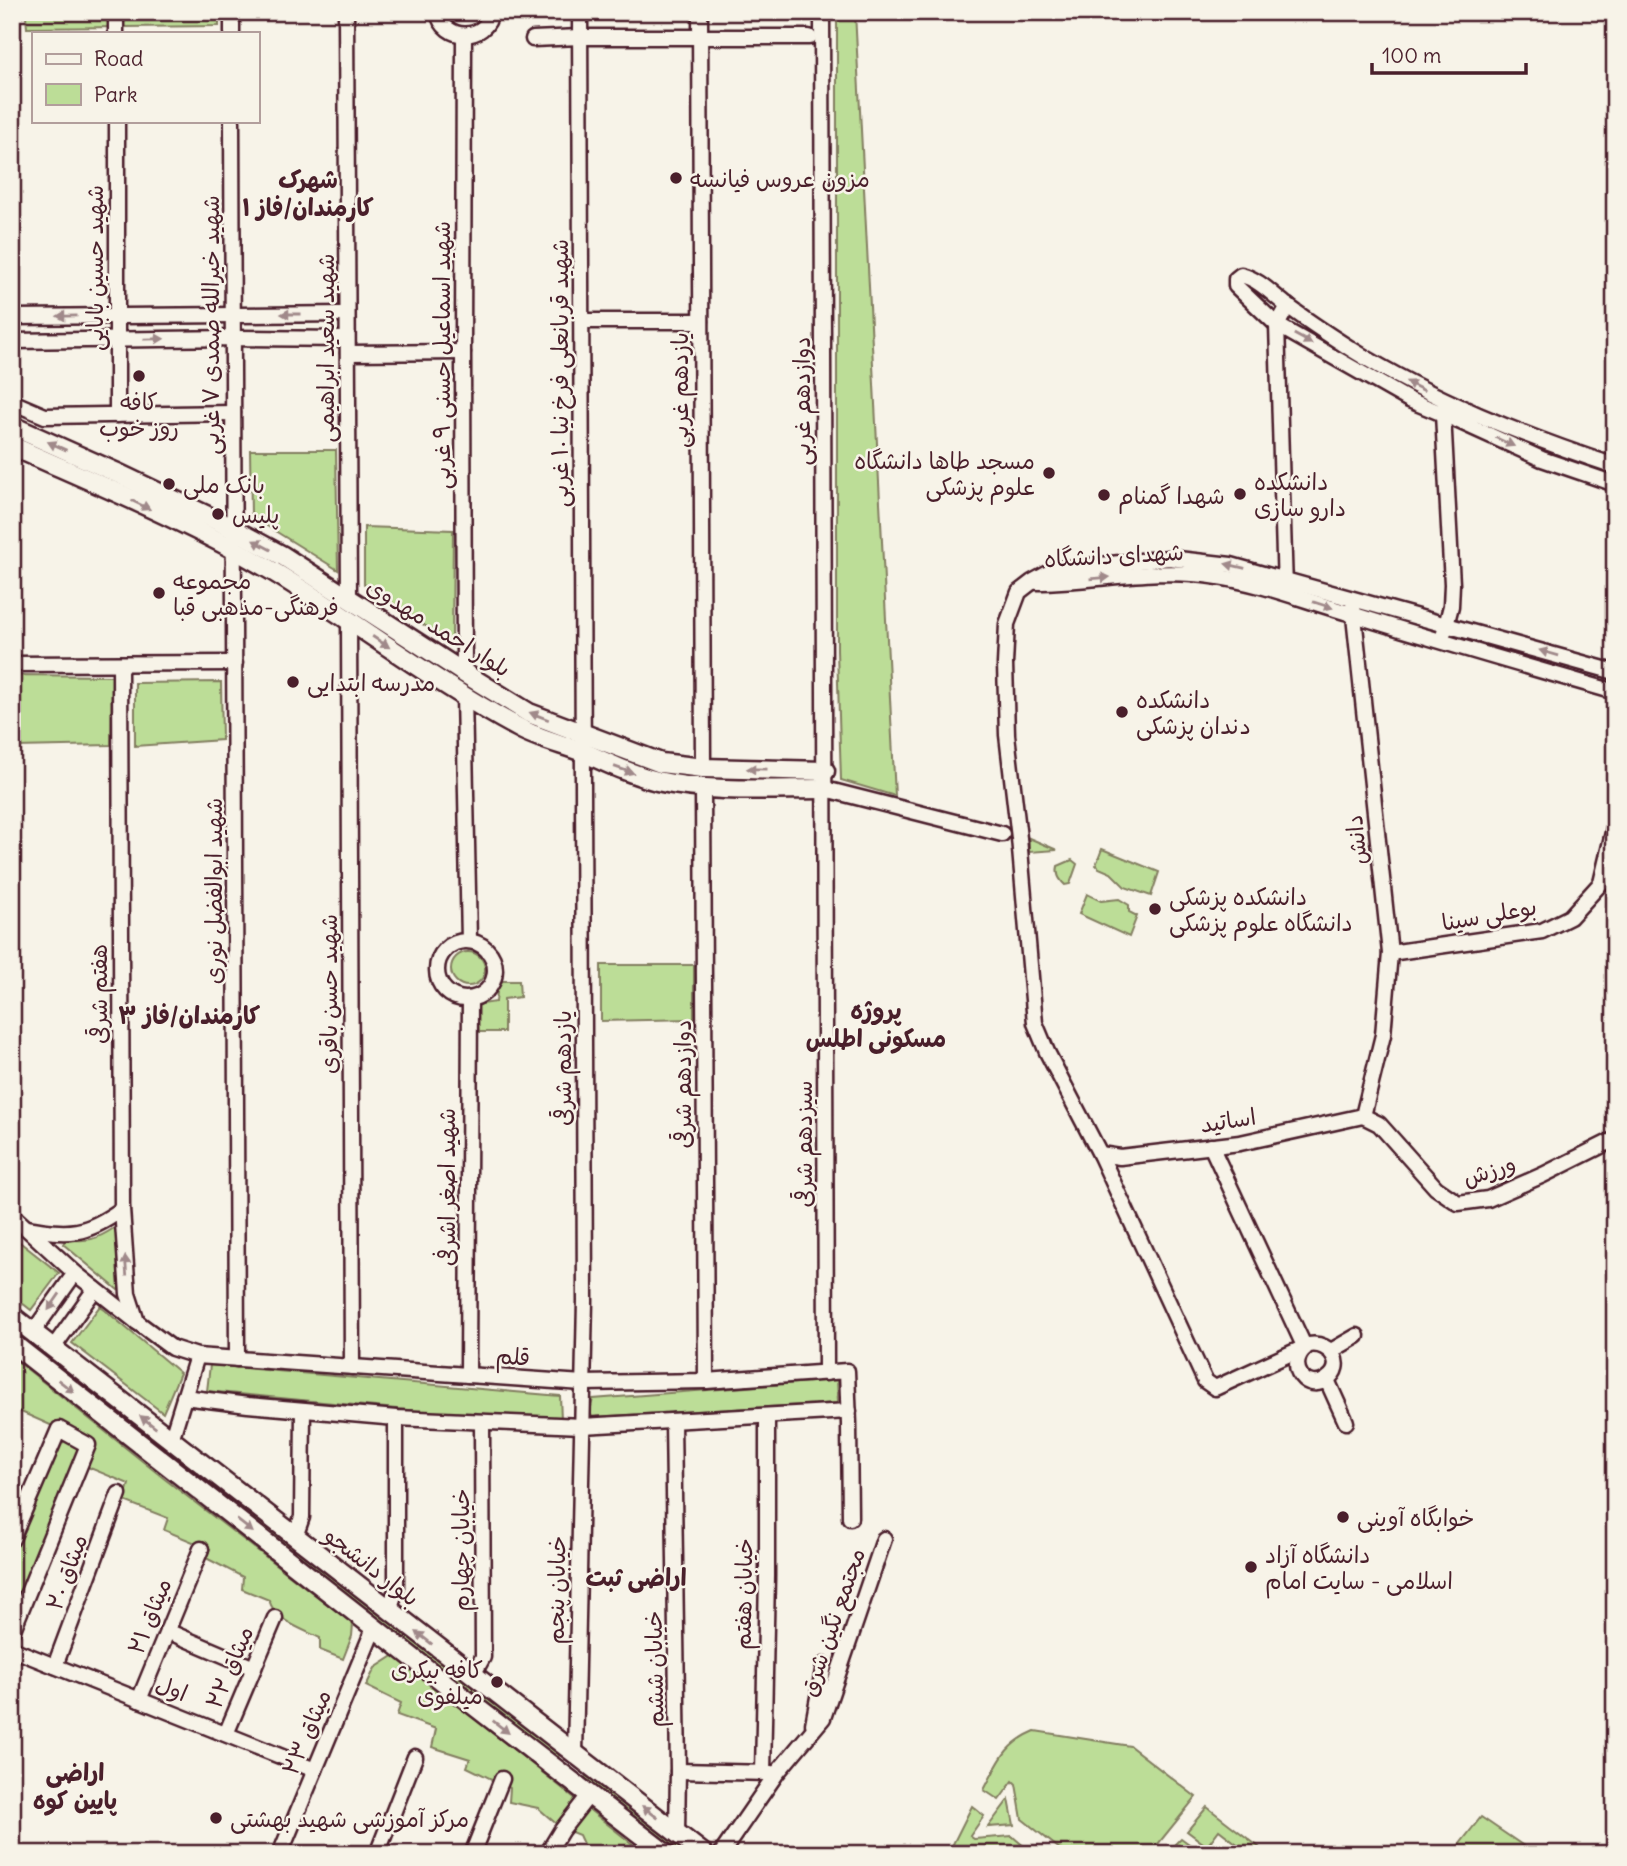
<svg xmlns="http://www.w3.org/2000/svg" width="1627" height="1866" font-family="Delius,'Playpen Sans Arabic',sans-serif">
	<rect width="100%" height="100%" fill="#f7f3e8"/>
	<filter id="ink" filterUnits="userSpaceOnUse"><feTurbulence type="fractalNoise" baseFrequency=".0143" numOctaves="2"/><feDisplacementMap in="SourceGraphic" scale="14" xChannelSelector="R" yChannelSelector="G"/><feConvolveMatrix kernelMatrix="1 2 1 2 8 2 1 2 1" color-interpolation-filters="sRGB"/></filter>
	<g filter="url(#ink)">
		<!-- green -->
		<g fill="#bcdd97" stroke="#837e61" stroke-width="2">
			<path d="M12,12h207v14l-192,2 -1,-12 -14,3z"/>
			<path d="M837,12h18l40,784 -54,-16 -4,-130z"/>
			<path d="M250,450h86l2,120 -87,-54z"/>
			<path d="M364,527l89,3 -1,114 -88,-60z"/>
			<path d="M15,675l97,1 -1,69 -95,2z"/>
			<path d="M221,682l1,58 -87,6v-63z"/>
			<path d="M1029,838l28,12 -28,2z"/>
			<path d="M1102,849l57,23 -8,24 -26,-9 -14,-14 -12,-5 -3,-3z"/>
			<path d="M1072,860l5,4 -7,20 -5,1c-6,-6 -9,-11 -7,-19z"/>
			<path d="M1087,894l14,7 18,-2 10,6v7l8,4 -8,21 -50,-23z"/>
			<circle cx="468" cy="969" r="17"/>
			<path d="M601,965h93v54l-93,2z"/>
			<path d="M498,981h21l1,16 -16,2v33h-25l-3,-27 20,-3z"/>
			<path d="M114,1228l7,2 1,58 -4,2 -55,-46 3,-5c21,3 30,1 48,-11z"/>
			<path d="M12,1236l47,37 -28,37 -19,-15z"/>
			<path d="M100,1306l80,67 -17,40 -91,-70z"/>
			<path d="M12,1326l549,427 -4,5 -545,-424z"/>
			<path d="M12,1357l154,123 187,144 -1,12 -9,23 -23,-9v-12c-18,-9 -45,-17 -51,-38l-27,-11 1,-12 -37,-19 4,-9 -46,-19 4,-12 -44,-17 5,-17 -44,-18 4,-24 -77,-34z"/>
			<path d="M210,1365l350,31 1,23 -69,-1 -285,-27z"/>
			<path d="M837,1380l1,23 -246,14 -2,-6 3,-12z"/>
			<path d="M61,1438l21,8 -70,175v-67z"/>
			<path d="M395,1655l250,199h-50l-11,-8 -5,-11 -18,-7 -23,-20 -29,-6 1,-14 -43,-21 3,-8 -38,-12 4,-18 -39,-14 4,-12 -35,-17 9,-18z"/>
			<path d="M1035,1731l95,15 66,51 -46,57h-84l-44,-35 -6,-35 -3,-3 -14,19 -15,-10c15,-28 20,-46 51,-59z"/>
			<path d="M587,1774l103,80h-11l-60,-46 -34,-30z"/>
			<path d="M1009,1799l5,26 -26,2z"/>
			<path d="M972,1806l12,10 -14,20 4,3 38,-3 14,12 -4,6h-74z"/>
			<path d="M1207,1807l52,40 -3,3 -20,4 5,-7 -22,-17 -12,16 -20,-15z"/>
			<path d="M1481,1817l47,32 -4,5h-72z"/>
			<path d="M1181,1838l19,14 -1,2h-21l-3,-10z"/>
		</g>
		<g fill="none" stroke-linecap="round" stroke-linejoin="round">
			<defs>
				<g id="minor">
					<path d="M116,12v21"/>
					<path d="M232,12v21"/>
					<path d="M346,12l3,587"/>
					<path d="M438,12c5,30 49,30 53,0"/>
					<path d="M700,12l3,756"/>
					<path d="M822,12l4,1361"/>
					<path d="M533,39l47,-2h229"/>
					<path d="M117,121v294"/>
					<path d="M232,121l5,1238"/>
					<path d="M12,317l335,-3"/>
					<path d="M582,321h119"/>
					<path d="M12,341l222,-3 113,1"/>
					<path d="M348,353l115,-1"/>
					<path d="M12,402l33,14 188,-3"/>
					<path d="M1615,466c-91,-30 -182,-66 -264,-117 -22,-14 -45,-29 -66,-45 -14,-11 -27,-25 -44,-29l-5,4v7l41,39 132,75 34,14 99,45 73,25"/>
					<path d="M1037,582c58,0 116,-15 175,-6 46,6 88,23 133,36 89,28 180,54 270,80"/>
					<path d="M1285,589l-8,-264 11,-19"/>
					<path d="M1353,607l37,346 -7,82 -20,81"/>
					<path d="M349,621l3,746"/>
					<path d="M1444,633l7,-27 1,-22 -9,-170 2,-8"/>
					<path d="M12,664l223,-1"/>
					<path d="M120,664l2,545 6,85 9,28"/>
					<path d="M464,673l-1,-321 1,-316"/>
					<path d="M464,695l5,246"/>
					<path d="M703,787l3,594"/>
					<path d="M825,789l177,45"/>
					<circle cx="466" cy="970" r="29"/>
					<path d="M1390,953l152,-22 28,-14 31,-34 14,-59"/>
					<path d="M1363,1116l16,8 57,64 22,15 30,-4 55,-24 72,-36"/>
					<path d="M1211,1146l94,202"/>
					<path d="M1100,1154l20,3 120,-14 123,-27"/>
					<path d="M12,1215l63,58 62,49 35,26 25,8 386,27 123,-2 141,-10 2,53 1,94"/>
					<path d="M26,1228c43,7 59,8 96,-19"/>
					<path d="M33,1332l42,-59"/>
					<path d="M53,1348l42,-59"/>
					<path d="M1305,1348c-20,18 2,46 22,31 19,-13 4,-38 -18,-34l-94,43 -10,-7 -105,-227 -53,-102 -12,-29 -16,-185 -12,-103 -2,-71 2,-40 12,-32 13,-10 22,-12 7,-1 108,-11 62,7 384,107"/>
					<path d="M1331,1351l26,-15"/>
					<path d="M468,1375l2,-376"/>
					<path d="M1327,1380l19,42"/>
					<path d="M184,1397l64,8 148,13 186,8 267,-15"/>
					<path d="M673,1421l5,350 -1,62"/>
					<path d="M171,1440l26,-84"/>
					<path d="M295,1537l7,-20 1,-107"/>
					<path d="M12,1539l47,-110 29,16 -76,187"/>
					<path d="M389,1610l7,-20v-172"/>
					<path d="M167,1631l87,37"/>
					<path d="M12,1649l303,121"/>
					<path d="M55,1666l64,-172"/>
					<path d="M473,1675l10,-18 -1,-234"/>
					<path d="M139,1700l62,-151"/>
					<path d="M813,1724l11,-59"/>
					<path d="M226,1734l49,-116"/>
					<path d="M575,1754l10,-453 -5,-1289"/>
					<path d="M678,1771l93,2"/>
					<path d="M763,1773l4,-197v-160"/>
					<path d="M280,1854l94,-226"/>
					<path d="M377,1854l38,-97"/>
					<path d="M472,1854l30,-75"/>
					<path d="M547,1854l14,-23 28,-36"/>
					<path d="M721,1854l55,-80 47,-56 61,-179"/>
				</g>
				<g id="major">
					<path d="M12,426l103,46 103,49 65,35 181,117 65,40 132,50 42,5 122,3"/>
					<path d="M12,446c87,39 180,77 262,126 82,50 160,110 245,156 20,11 43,16 64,24 24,11 48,22 74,29 53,12 114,8 168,8"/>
					<path d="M12,1316l692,538"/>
					<path d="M12,1343l434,341 220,170"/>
				</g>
			</defs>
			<!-- minor casing -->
			<use href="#minor" stroke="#4a1f2b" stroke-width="19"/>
			<!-- major casing -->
			<use href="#major" stroke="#4a1f2b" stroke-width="23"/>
			<!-- minor -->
			<use href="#minor" stroke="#f7f3e8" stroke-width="14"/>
			<!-- major -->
			<use href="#major" stroke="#f7f3e8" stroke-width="18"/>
		</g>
		<!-- one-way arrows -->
		<defs><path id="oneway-solid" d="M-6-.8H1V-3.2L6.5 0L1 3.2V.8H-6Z" transform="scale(1.75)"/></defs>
		<g fill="#a0898a">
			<use href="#oneway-solid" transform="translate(291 314) rotate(-180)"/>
			<use href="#oneway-solid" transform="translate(67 316) rotate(179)"/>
			<use href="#oneway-solid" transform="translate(154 339) rotate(-1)"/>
			<use href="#oneway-solid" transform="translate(1303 339) rotate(29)"/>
			<use href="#oneway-solid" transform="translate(1415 386) rotate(-153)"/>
			<use href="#oneway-solid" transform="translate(1505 442) rotate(25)"/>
			<use href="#oneway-solid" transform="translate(57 446) rotate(-156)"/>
			<use href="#oneway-solid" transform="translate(141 505) rotate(26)"/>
			<use href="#oneway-solid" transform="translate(262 545) rotate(-152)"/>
			<use href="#oneway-solid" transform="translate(1235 566) rotate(-167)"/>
			<use href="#oneway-solid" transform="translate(1100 578) rotate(-5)"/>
			<use href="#oneway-solid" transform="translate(1323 605) rotate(18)"/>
			<use href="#oneway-solid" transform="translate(381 642) rotate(33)"/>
			<use href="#oneway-solid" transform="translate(1549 653) rotate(-164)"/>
			<use href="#oneway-solid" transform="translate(539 716) rotate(-159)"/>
			<use href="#oneway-solid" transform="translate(757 769) rotate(-179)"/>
			<use href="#oneway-solid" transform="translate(624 770) rotate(19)"/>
			<use href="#oneway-solid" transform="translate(126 1266) rotate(-94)"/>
			<use href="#oneway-solid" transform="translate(54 1302) rotate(125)"/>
			<use href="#oneway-solid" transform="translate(66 1386) rotate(38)"/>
			<use href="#oneway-solid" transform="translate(148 1422) rotate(-142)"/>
			<use href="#oneway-solid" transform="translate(245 1526) rotate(38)"/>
			<use href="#oneway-solid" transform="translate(424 1638) rotate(-142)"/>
			<use href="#oneway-solid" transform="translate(501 1727) rotate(38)"/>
			<use href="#oneway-solid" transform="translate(650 1812) rotate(-142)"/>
		</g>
	</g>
	<!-- markers -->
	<g fill="#4a1f2b" stroke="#f7f3e8" stroke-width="2.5">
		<circle cx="676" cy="178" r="7"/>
		<circle cx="139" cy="376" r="7"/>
		<circle cx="1049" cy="473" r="7"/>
		<circle cx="169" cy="484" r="7"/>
		<circle cx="1240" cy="494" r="7"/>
		<circle cx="1104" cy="495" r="7"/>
		<circle cx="218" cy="514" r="7"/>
		<circle cx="159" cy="593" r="7"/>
		<circle cx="293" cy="682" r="7"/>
		<circle cx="1122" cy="712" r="7"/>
		<circle cx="1155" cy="909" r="7"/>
		<circle cx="1343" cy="1517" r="7"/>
		<circle cx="1251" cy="1567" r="7"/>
		<circle cx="497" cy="1682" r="7"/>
		<circle cx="216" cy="1818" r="7"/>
	</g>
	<g text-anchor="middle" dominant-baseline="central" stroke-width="5" stroke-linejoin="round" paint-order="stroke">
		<!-- poi labels -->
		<g font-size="23" fill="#4a1f2b" stroke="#f7f3e8" text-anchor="start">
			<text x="690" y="178">مزون عروس فیانسه</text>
			<text x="139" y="401" text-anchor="middle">کافه<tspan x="139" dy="26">روز خوب</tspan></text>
			<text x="1035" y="460" text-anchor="end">مسجد طاها دانشگاه<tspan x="1035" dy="26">علوم پزشکی</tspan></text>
			<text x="1254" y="481">دانشکده<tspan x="1254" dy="26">دارو سازی</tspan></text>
			<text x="183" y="484">بانک ملی</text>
			<text x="1118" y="495">شهدا گمنام</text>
			<text x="232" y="514">پلیس</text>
			<text x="173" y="580">مجموعه<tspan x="173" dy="26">فرهنگی-مذهبی قبا</tspan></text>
			<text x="307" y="682">مدرسه ابتدایی</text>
			<text x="1136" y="699">دانشکده<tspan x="1136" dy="26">دندان پزشکی</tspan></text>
			<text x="1169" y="896">دانشکده پزشکی<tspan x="1169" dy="26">دانشگاه علوم پزشکی</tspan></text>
			<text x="1357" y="1517">خوابگاه آوینی</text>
			<text x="1265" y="1554">دانشگاه آزاد<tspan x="1265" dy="26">اسلامی - سایت امام</tspan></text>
			<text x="483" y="1669" text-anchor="end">کافه بیکری<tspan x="483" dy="26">میلفوی</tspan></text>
			<text x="230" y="1818">مرکز آموزشی شهید بهشتی</text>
		</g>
		<!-- street labels -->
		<g font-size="23" fill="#4a1f2b" stroke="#f7f3e8">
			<text transform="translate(94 268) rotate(-90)">شهید حسین بابایی</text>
			<text transform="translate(210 325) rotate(-90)">شهید خیرالله صمدی ۷ غربی</text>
			<text transform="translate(325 348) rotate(-90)">شهید سعید ابراهیمی</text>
			<text transform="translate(441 355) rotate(-90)">شهید اسماعیل حسنی ۹ غربی</text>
			<text transform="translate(559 373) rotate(-90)">شهید قربانعلی فرخ نیا ۱۰ غربی</text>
			<text transform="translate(679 390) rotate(-90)">یازدهم غربی</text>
			<text transform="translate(801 401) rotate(-90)">دوازدهم غربی</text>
			<text transform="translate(1114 555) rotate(-3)">شهدای دانشگاه</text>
			<text transform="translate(439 627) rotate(32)">بلوار احمد مهدوی</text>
			<text transform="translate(1356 840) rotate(-96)">دانش</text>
			<text transform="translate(213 891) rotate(-90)">شهید ابوالفضل نوری</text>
			<text transform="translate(1489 914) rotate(-10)">بوعلی سینا</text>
			<text transform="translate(98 994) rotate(-90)">هفتم شرقی</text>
			<text transform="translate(328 994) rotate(-90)">شهید حسن باقری</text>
			<text transform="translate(562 1068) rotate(-90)">یازدهم شرقی</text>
			<text transform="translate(682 1084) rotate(-90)">دوازدهم شرقی</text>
			<text transform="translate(1228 1120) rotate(-9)">اساتید</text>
			<text transform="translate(803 1144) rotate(-90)">سیزدهم شرقی</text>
			<text transform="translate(1489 1170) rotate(-18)">ورزش</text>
			<text transform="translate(446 1187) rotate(-90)">شهید اصغر اشرفی</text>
			<text transform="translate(513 1356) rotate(4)">قلم</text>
			<text transform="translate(460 1550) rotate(-90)">خیابان چهارم</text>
			<text transform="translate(372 1566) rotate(38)">بلوار دانشجو</text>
			<text transform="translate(66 1572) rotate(-70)">میثاق ۲۰</text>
			<text transform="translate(556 1590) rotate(-89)">خیابان پنجم</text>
			<text transform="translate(743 1594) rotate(-89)">خیابان هفتم</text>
			<text transform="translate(149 1616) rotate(-68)">میثاق ۲۱</text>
			<text transform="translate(832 1622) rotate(-71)">مجتمع نگین شرق</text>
			<text transform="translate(229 1667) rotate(-67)">میثاق ۲۲</text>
			<text transform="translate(654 1669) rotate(-91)">خیابان ششم</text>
			<text transform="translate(172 1688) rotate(22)">اول</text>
			<text transform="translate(306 1732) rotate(-67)">میثاق ۲۳</text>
		</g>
		<!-- neighbourhood labels -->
		<g font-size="24" font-weight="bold" fill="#4a1f2b" stroke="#f7f3e8">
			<text x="308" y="179">شهرک<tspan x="308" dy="28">کارمندان/فاز ۱</tspan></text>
			<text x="876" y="1010">پروژه<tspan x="876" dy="28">مسکونی اطلس</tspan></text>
			<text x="189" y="1015">کارمندان/فاز ۳</text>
			<text x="636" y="1577">اراضی ثبت</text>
			<text x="75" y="1772">اراضی<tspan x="75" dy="28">پایین کوه</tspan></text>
		</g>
	</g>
	<!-- margin -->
	<rect width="1627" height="1866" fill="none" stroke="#f7f3e8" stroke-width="42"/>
	<rect x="21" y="21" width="1585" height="1824" fill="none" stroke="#4a1f2b" stroke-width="2.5" filter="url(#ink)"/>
	<!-- legend -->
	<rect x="32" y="32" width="228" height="91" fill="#f7f3e8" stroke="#b29e9c" stroke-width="2"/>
	<rect x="46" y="54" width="35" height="10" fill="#f7f3e8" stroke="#b29e9c" stroke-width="2"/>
	<text x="94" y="66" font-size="21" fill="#4a1f2b">Road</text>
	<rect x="46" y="84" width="35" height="21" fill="#bcdd97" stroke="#b29e9c" stroke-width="2"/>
	<text x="94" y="102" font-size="21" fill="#4a1f2b">Park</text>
	<!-- scale -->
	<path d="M1372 63v10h154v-10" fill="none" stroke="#4a1f2b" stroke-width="3.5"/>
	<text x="1382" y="63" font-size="21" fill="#4a1f2b" stroke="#f7f3e8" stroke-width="5" paint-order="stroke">100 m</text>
</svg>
